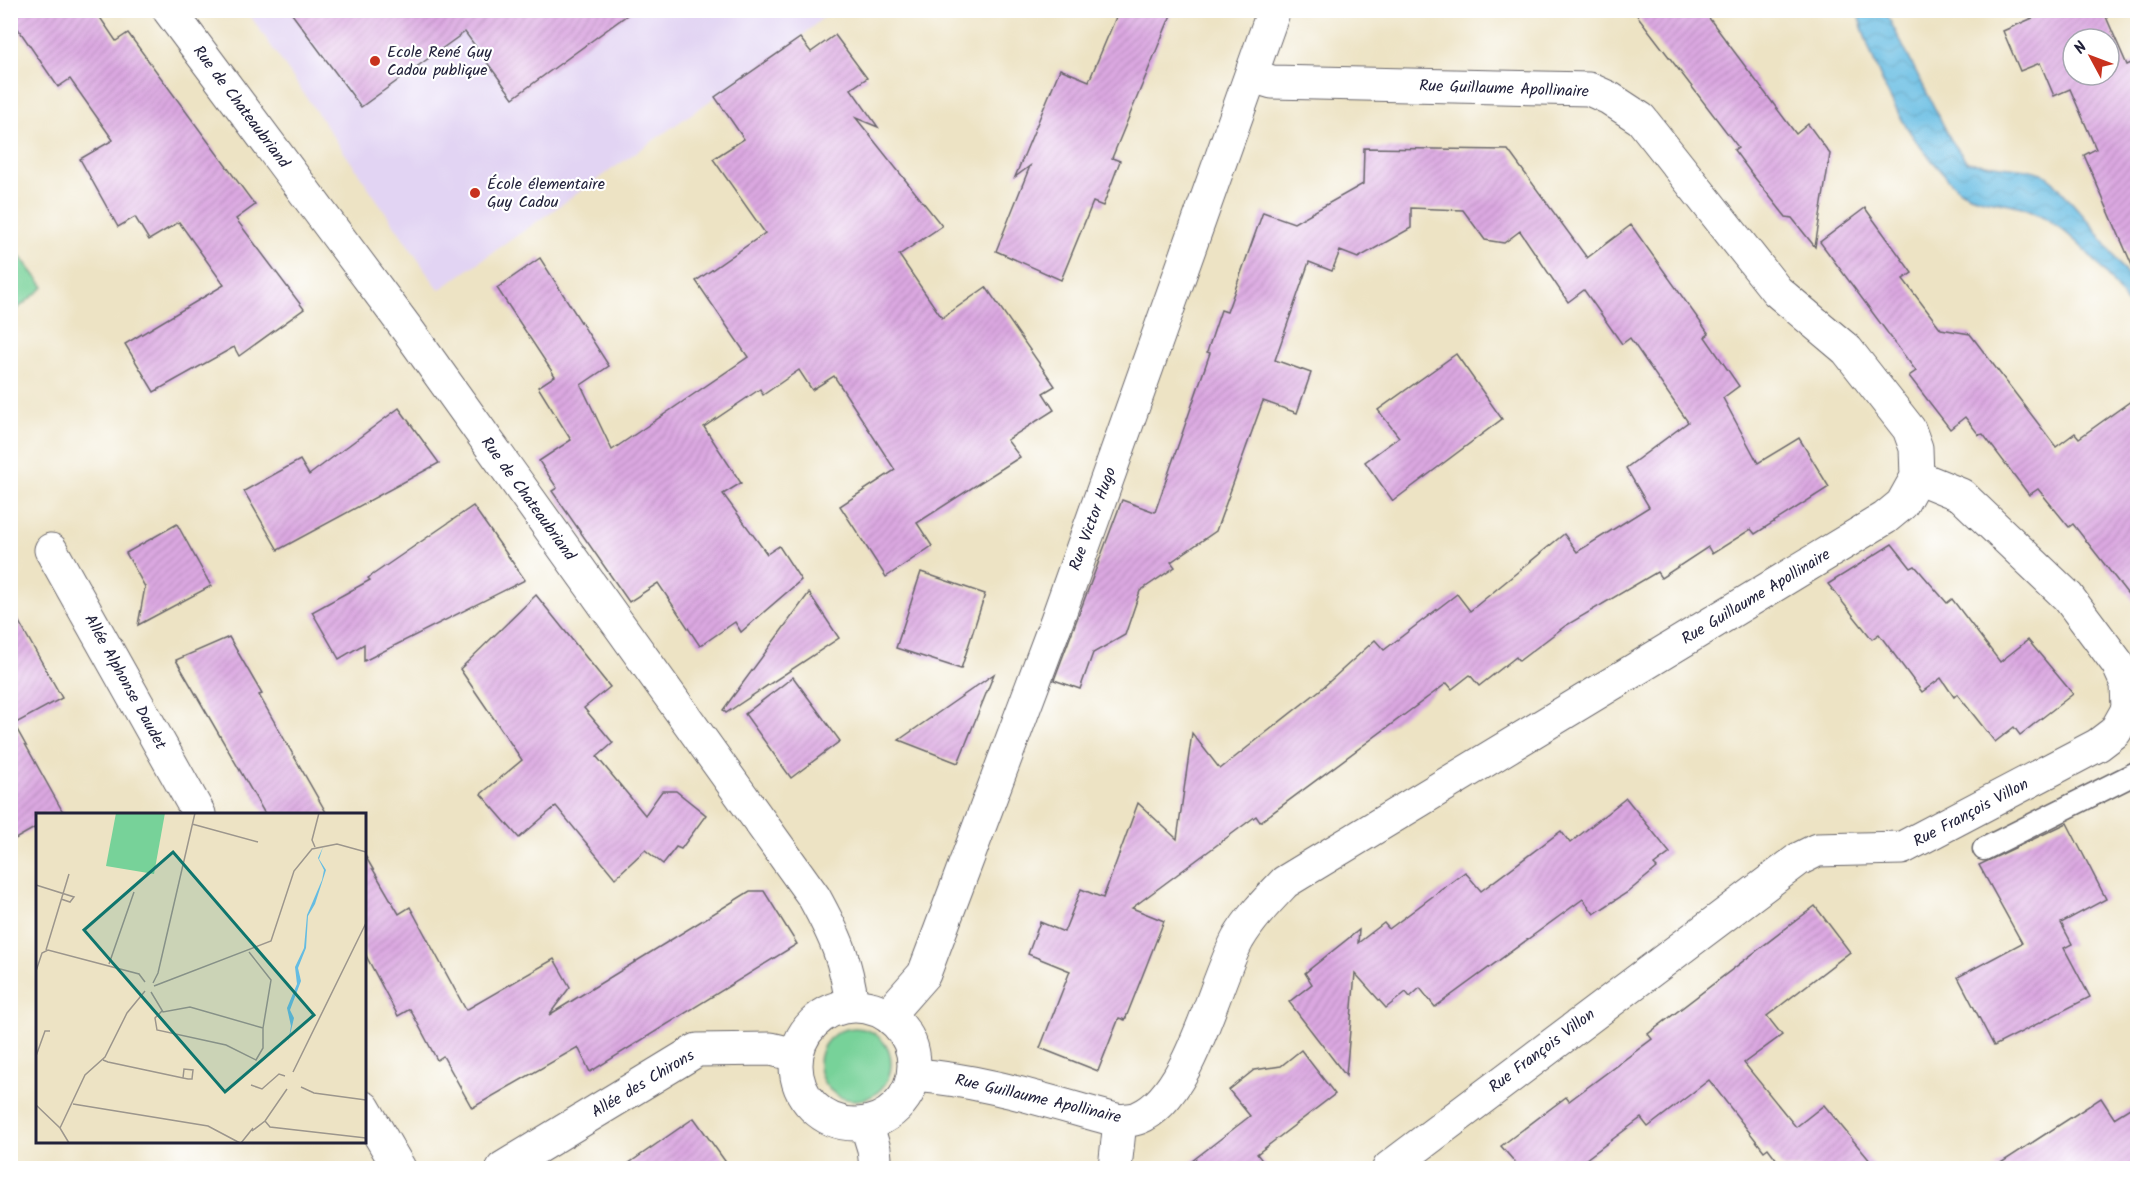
<svg xmlns="http://www.w3.org/2000/svg" width="2148" height="1179" font-family="Kalam,sans-serif">
	<defs>
		<pattern id="water-waves" width="16" height="10" patternUnits="userSpaceOnUse" patternTransform="scale(1.5)"><rect width="16" height="10" fill="#65bce2"/><path d="M0 5q4-4 8 0t8 0" fill="none" stroke="#57a1c3"/></pattern>
		<pattern id="building-hatch" width="6" height="6" patternUnits="userSpaceOnUse" patternTransform="scale(1.5)"><rect width="6" height="6" fill="#dba8e1"/><path d="M-1 1l2-2M0 6l6-6M5 7l2-2" fill="none" stroke="#bc90c2"/></pattern>
	</defs>
	<rect width="100%" height="100%" fill="#fff"/>
	<filter id="ink" filterUnits="userSpaceOnUse"><feTurbulence type="fractalNoise" baseFrequency=".0167" numOctaves="2"/><feDisplacementMap in="SourceGraphic" scale="12" xChannelSelector="R" yChannelSelector="G"/><feConvolveMatrix kernelMatrix="1 2 1 2 8 2 1 2 1" color-interpolation-filters="sRGB"/></filter>
	<filter id="wash" filterUnits="userSpaceOnUse"><feTurbulence type="fractalNoise" baseFrequency=".008" numOctaves="4" result="noise"/><feDisplacementMap in="SourceGraphic" scale="24" xChannelSelector="R" yChannelSelector="G"/><feGaussianBlur stdDeviation="1.35" result="paint"/><feColorMatrix in="noise" values="0 0 0 0 0 0 0 0 0 0 0 0 0 0 0 0 0 1.4 0 .05"/><feComposite in="paint" operator="in"/></filter>
	<g filter="url(#wash)">
		<rect width="100%" height="100%" fill="#ede3c4"/>
		<!-- built -->
		<path fill="#e2d4f3" d="M247,11h583l-30,27 -361,252z"/>
		<!-- garden -->
		<g fill="#77d299" stroke="#4c7a6a" stroke-width="1.5">
			<path d="M11,245l33,42 -33,27h-1z"/>
			<circle cx="855" cy="1064" r="36"/>
		</g>
		<!-- water -->
		<path fill="url(#water-waves)" stroke="#446f8e" stroke-width="1.5" d="M1857,11h28l66,129 16,22 60,7 15,4 11,8 42,48 42,61v30c-25,-42 -61,-89 -107,-110 -22,-10 -49,-7 -70,-20 -9,-6 -15,-15 -22,-23 -42,-44 -64,-99 -81,-156z"/>
		<g id="blocks">
			<!-- building -->
			<g fill="url(#building-hatch)" fill-rule="evenodd">
				<path d="M10,10h85l21,31 12,-8 127,172 -19,14 68,90 -65,47 -5,-9 -80,45 -29,-48 99,-59 -45,-63 -30,18 -14,-23 -17,10 -38,-68 33,-19 -43,-61 -12,8 -48,-70z"/>
				<path d="M289,10h345l-121,88 -48,-66 -104,75z"/>
				<path d="M1119,10h54l-61,148 8,3 -17,45 -10,-4 -32,78 -65,-29 34,-85 -15,11 45,-108 29,12z"/>
				<path d="M1633,10h70l93,124 12,-10 22,30 -15,93 -23,-29 -6,-1 -35,-44 -17,-23 4,-3z"/>
				<path d="M2051,10h52l24,55 11,-5v219l-54,-124 12,-6 -26,-60 -16,7 -14,-33 -20,8 -17,-40zM2073,39h36v36h-36z"/>
				<path d="M835,35l32,43 -16,11 27,38 -22,-9 86,108 -43,29 43,63 44,-31 69,99 -12,7 11,17 -47,30 13,17 -103,66 15,23 -46,31 -46,-71 55,-36 -61,-94 -22,14 -13,-20 -36,25 -3,-6 -56,38 37,56 -18,11 44,60 12,-8 22,34 -60,52 -6,-10 -35,24 -42,-63 -29,19 -77,-111 5,-3 -18,-27 32,-21 -33,-53 17,-11 -58,-88 43,-30 69,108 -28,19 31,65 136,-93 -52,-76 69,-48 -52,-74 31,-20 -29,-42 85,-59 11,14z"/>
				<path d="M1364,148l144,2 79,108 44,-33 78,109 -4,3 34,49 -16,12 35,65 41,-25 30,49 -74,47 -4,-5 -39,25 -4,-7 -47,31 -4,-6 -92,54 -46,35 -3,-4 -37,29 -9,-11 -18,14 -5,-6 -187,139 -4,-6 -124,92 32,13 -39,99 -6,-2 -21,53 -58,-23 30,-77 -42,-17 12,-32 24,10 17,-43 22,9 35,-95 39,36 15,-106 28,36 100,-79 55,-50 9,10 73,-56 13,17 94,-77 13,18 72,-45 -23,-39 62,-46 -58,-84 -8,6 -38,-54 -16,12 -48,-71 -16,12 -19,-3 -22,-30 -52,-2v20l-53,30 -18,-7 -8,20 -23,-9 -34,98 36,13 -14,40 -34,-12 -47,130 -45,31 4,5 -35,24 -15,44 -32,18 -13,36 -26,-9 68,-180 33,12 55,-159 -3,-1 14,-42 6,2 36,-100 31,11 69,-39z"/>
				<path d="M1865,208l47,65 -9,6 38,50 29,5 86,113 19,-14 4,5 59,-42v211l-65,-83 -4,3 -31,-38 -9,6 -46,-61 -4,1 -14,-18 -15,12 -41,-53 7,-5 -96,-129z"/>
				<path d="M1456,354l46,65 -109,82 -28,-39 34,-25 -21,-27z"/>
				<path d="M399,408l40,55 -161,87 -34,-59 56,-31 9,15z"/>
				<path d="M473,506l52,74 -161,81v-17l-25,15 -27,-47 58,-32 -2,-2z"/>
				<path d="M177,524l34,62 -73,39 7,-38 -19,-34z"/>
				<path d="M1892,544l19,24 4,-2 32,37 5,-4 48,63 28,-22 45,54 -53,41 -6,-8 -19,15 -38,-48 -3,3 -13,-19 -19,14 -43,-58 -7,5 -44,-55z"/>
				<path d="M921,572l64,22 -24,75 -65,-21z"/>
				<path d="M809,593l30,45 -113,75 -3,-3z"/>
				<path d="M536,595l74,92 -26,21 29,35 -16,14 48,58 17,-24h14l30,24 -25,34 -5,-2 -13,17 -18,-14 -30,28 -59,-72 -37,32 -38,-44 41,-34 -62,-91z"/>
				<path d="M10,606l52,92 -48,26 49,88 -5,2h-20v12l-28,16z"/>
				<path d="M229,637l33,57 -3,1 68,119h-62l-89,-154z"/>
				<path d="M994,674l-36,89 -59,-23z"/>
				<path d="M793,677l47,64 -49,37 -46,-64z"/>
				<path d="M1626,798l44,55 -16,12 3,3 -29,24 -34,22 -11,-15 -148,108 -15,-19 -10,9 -4,-5 -20,16 -31,-35 -9,103 -57,-74 23,-18 -7,-11 54,-43 -1,13 26,-20 5,6 76,-57 16,19 80,-60 9,12z"/>
				<path d="M2067,823l39,76 -45,24 11,21 -8,4 26,49 -96,49 -36,-69 64,-34 -43,-78z"/>
				<path d="M364,854l35,60 11,-7 56,103 88,-51 16,28 -21,28 201,-124h14l33,53 -207,128 -12,-25 -106,61 -29,-52 -6,4 -27,-51 -12,7 -34,-64z"/>
				<path d="M1815,906l35,46 -83,64 15,19 -38,28 52,64 28,-22 52,63h-93l-15,-20 -4,3 -55,-71 -61,47 -7,-9 -67,50h-54l-19,-22 65,-49 3,4 83,-62 -4,-5z"/>
				<path d="M1301,1050l34,44 -78,60 11,14h-85l67,-52 -21,-26 25,-20 27,-4z"/>
				<path d="M2101,1098l13,20 24,-15v65h-145z"/>
				<path d="M694,1118l36,50h-108z"/>
			</g>
		</g>
	</g>
	<g filter="url(#ink)">
		<use href="#blocks" fill-opacity="0" stroke="#69666b" stroke-width="1.5"/>
		<g fill="none" stroke-linecap="round" stroke-linejoin="round">
			<defs>
				<path id="service" d="M1984,849l154,-77"/>
				<g id="minor">
					<path d="M169,10l238,319 407,568c22,40 32,63 38,108"/>
					<path d="M51,550l148,264"/>
					<circle cx="855" cy="1065" r="59"/>
					<path d="M888,1015l36,-41 133,-354 217,-610"/>
					<path d="M914,1075c70,5 138,28 206,46 6,-1 13,-1 18,-3 52,-20 75,-133 100,-179 13,-22 30,-39 47,-57l600,-364 17,-14 15,-27 -1,-29 -7,-19 -62,-79 -70,-59 -136,-172 -32,-21 -20,-9 -317,-7 -20,-6"/>
					<path d="M364,1108l35,60"/>
					<path d="M866,1123l8,26 2,19"/>
					<path d="M503,1168l194,-118 74,-1 25,6"/>
					<path d="M1115,1168l5,-47"/>
					<path d="M1389,1168l410,-309 18,-9 85,-2 196,-103 17,-13 13,-23 -1,-25 -9,-20 -50,-67 -107,-102 -44,-18"/>
				</g>
			</defs>
			<!-- service casing -->
			<use href="#service" stroke="#69666b" stroke-width="25"/>
			<!-- minor casing -->
			<use href="#minor" stroke="#69666b" stroke-width="35"/>
			<!-- service -->
			<use href="#service" stroke="#fff" stroke-width="22"/>
			<!-- minor -->
			<use href="#minor" stroke="#fff" stroke-width="33"/>
		</g>
	</g>
	<!-- markers -->
	<g fill="#c8321e" stroke="#fff" stroke-width="2">
		<circle cx="375" cy="61" r="6"/>
		<circle cx="475" cy="193" r="6"/>
	</g>
	<g text-anchor="middle" dominant-baseline="central" stroke-width="4.5" stroke-linejoin="round" paint-order="stroke">
		<!-- poi labels -->
		<g font-size="16" fill="#22223b" stroke="#fff" text-anchor="start">
			<text x="387" y="52">Ecole René Guy<tspan x="387" dy="18">Cadou publique</tspan></text>
			<text x="487" y="184">École élementaire<tspan x="487" dy="18">Guy Cadou</tspan></text>
		</g>
		<!-- street labels -->
		<g font-size="16" fill="#22223b" stroke="#fff">
			<text transform="translate(1504 89) rotate(2)">Rue Guillaume Apollinaire</text>
			<text transform="translate(241 107) rotate(53)">Rue de Chateaubriand</text>
			<text transform="translate(528 499) rotate(54)">Rue de Chateaubriand</text>
			<text transform="translate(1093 519) rotate(-70)">Rue Victor Hugo</text>
			<text transform="translate(1756 597) rotate(-31)">Rue Guillaume Apollinaire</text>
			<text transform="translate(125 682) rotate(61)">Allée Alphonse Daudet</text>
			<text transform="translate(1971 813) rotate(-28)">Rue François Villon</text>
			<text transform="translate(1542 1051) rotate(-37)">Rue François Villon</text>
			<text transform="translate(643 1084) rotate(-31)">Allée des Chirons</text>
			<text transform="translate(1038 1099) rotate(13)">Rue Guillaume Apollinaire</text>
		</g>
	</g>
	<!-- overview -->
	<g transform="translate(36 813)">
		<rect width="330" height="330" fill="#ede3c4"/>
		<path d="M80,0h49l-11,61 -48,-8z" fill="#77d299"/>
		<path d="M287,34l-4,12 7,11 -11,34 -7,12 -2,32 -8,20 3,13 -11,29 4,8 -6,25 3,-17 -4,-18 10,-24 -2,-17 9,-19 3,-33 15,-35 2,-10 -6,-12z" fill="#65bce2"/>
		<path fill="none" stroke="#9c968d" stroke-width="1.5" d="M156,11l66,18M279,34l-3,-7 7,-27M0,72l38,12 -4,5 -9,-3M10,137l23,-76M213,139l22,28 -8,48M73,151l25,-72M0,158l6,-18 6,-3 91,24 6,8M117,170l5,-10 37,-160M118,173l117,-45 23,-70 18,-22 25,-5 29,8M115,179l12,20 27,-5 73,21M126,198l-7,7 2,12 69,15 30,15 7,-12v-20M0,243l9,-25h5M67,247l5,2 75,16 5,1h4l1,-9 -9,-1 -1,9M257,259l73,-149M215,272l11,4 17,-15 6,2M265,274l13,6 52,7M37,291l135,22 32,17M0,292l24,23 9,15M229,308l5,6 96,11M24,315l25,-53 20,-18 22,-44 18,-22M216,318l13,-10 22,-32M205,330l12,-15"/>
		<path fill="#0f766e" fill-opacity="0.15" stroke="#0f766e" stroke-width="3" d="M137,39l141,163 -89,77 -141,-162z"/>
		<rect width="330" height="330" fill="none" stroke="#22223b" stroke-width="3"/>
	</g>
	<!-- margin -->
	<rect width="2148" height="1179" fill="none" stroke="#fff" stroke-width="36"/>
	<!-- north arrow -->
	<g transform="translate(2091 57) rotate(311)"><circle r="28" fill="#ffffff" stroke="#a7a7b1" stroke-width="1.5"/>
	<path d="M0-4.5L10 22L0 15L-10 22Z" fill="#c8321e"/>
	<text y="-9" font-size="16" font-weight="bold" text-anchor="middle" fill="#22223b">N</text>
	</g>
</svg>
